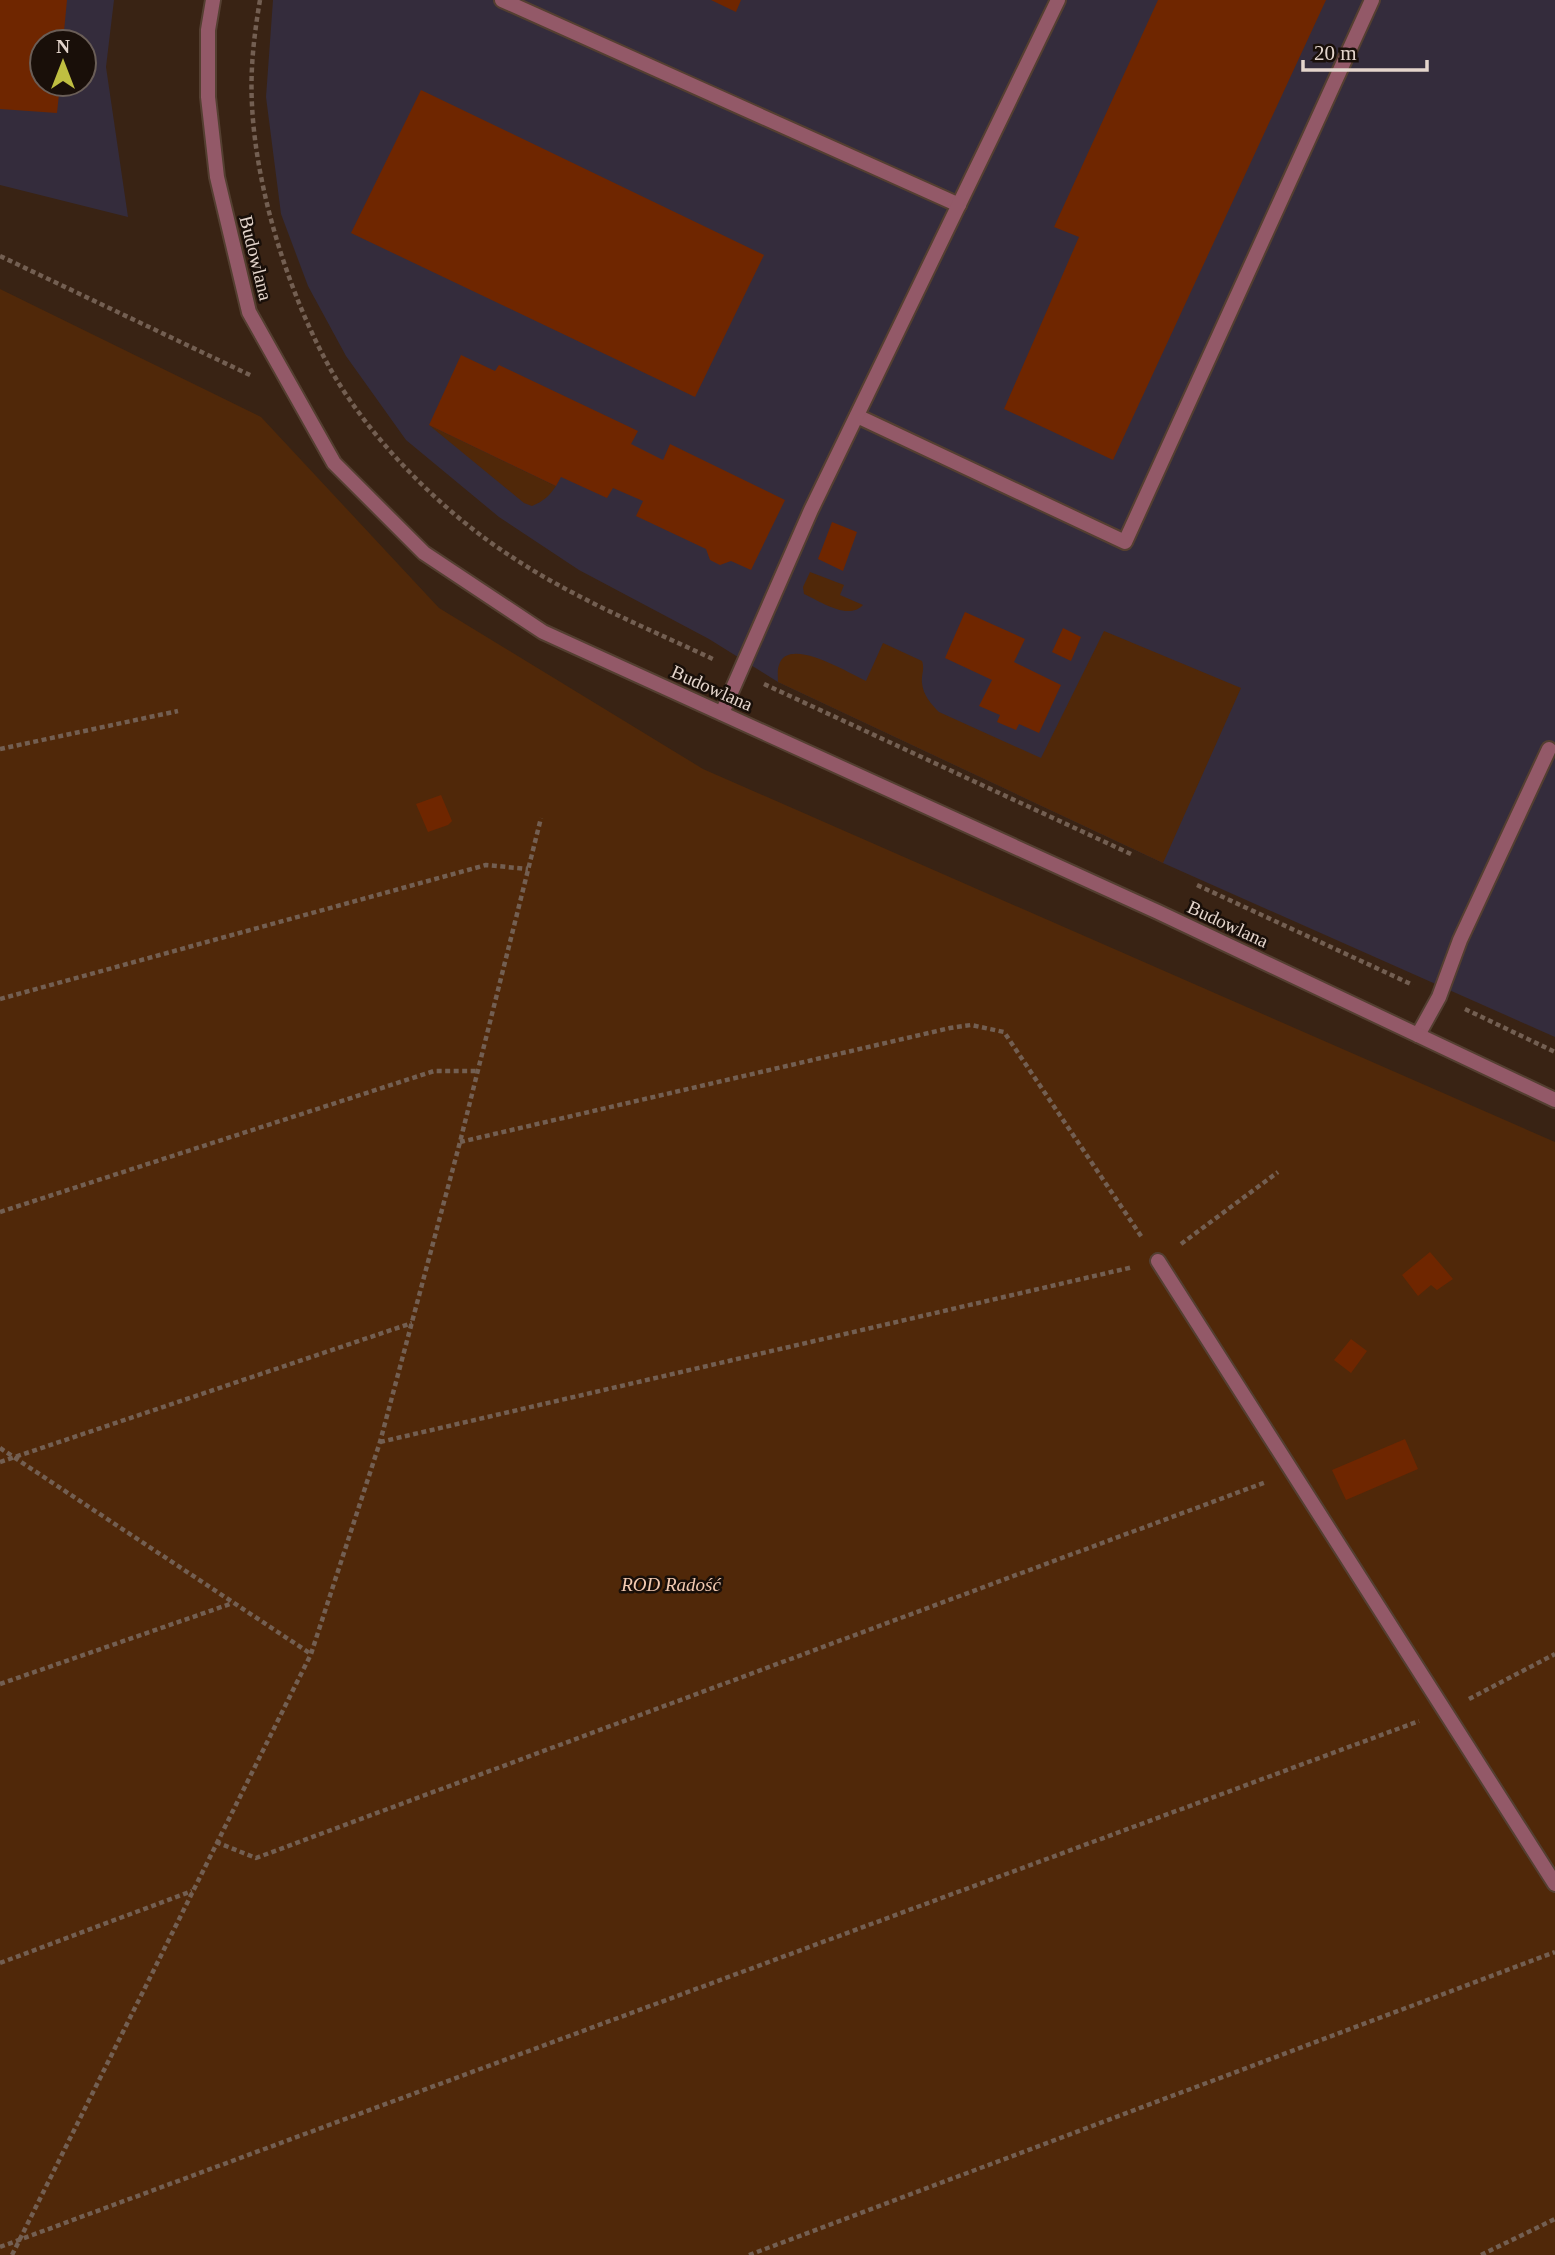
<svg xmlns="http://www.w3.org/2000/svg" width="1555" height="2255" font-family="Georgia,serif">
	<rect width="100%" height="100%" fill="#392314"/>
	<!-- industrial -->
	<g fill="#342c3c" fill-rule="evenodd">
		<path d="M0,0h114l-8,67 22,150 -128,-32zM42,42h42v42h-42z"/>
		<path d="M273,0h1282v1037l-392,-174 -385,-181 -69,-43 -130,-69 -80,-53 -93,-77 -60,-84 -38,-70 -27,-72 -15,-117z"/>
	</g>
	<!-- green -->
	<g fill="#502809">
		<path d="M0,289l261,128 178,191 264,161 852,373v1113h-1555z"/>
		<path d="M429,425l127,61c-7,10 -12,15 -24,20l-8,-3z"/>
		<path d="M810,572l34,13 -4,10 23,10c-15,16 -43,-4 -59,-11l-1,-7z"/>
		<path d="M1104,631l137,57 -78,175 -385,-181c0,-5 -1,-12 1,-17 9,-30 71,9 87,16l17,-38 39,18c3,9 -1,13 0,22 1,12 9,21 17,29l102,46z"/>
	</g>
	<!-- building -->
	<g fill="#6f2600">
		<path d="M0,0h67l-4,42h-21v42h18l-3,29 -57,-4z"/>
		<path d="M711,0h30l-5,12z"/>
		<path d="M1158,0h168l-213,460 -109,-51 75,-172 -25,-10z"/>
		<path d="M421,90l343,165 -69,142 -344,-164z"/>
		<path d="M461,355l34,16 4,-6 139,66 -7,13 32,16 7,-16 115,56 -34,70 -20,-9 -11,4 -10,-5 -4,-11 -70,-33 7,-15 -30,-13 -6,10 -46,-21 -5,9 -127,-61z"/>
		<path d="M832,522l25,10 -14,39 -25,-12z"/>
		<path d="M965,612l60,27 -11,23 47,23 -22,48 -20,-9 -3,6 -19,-8 3,-7 -21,-9 13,-26 -47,-22z"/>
		<path d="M1063,628l18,9 -10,24 -19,-9z"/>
		<path d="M441,795l11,26 -4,4 -20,7 -12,-28z"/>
		<path d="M1430,1252l23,27 -16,11 -6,-5 -13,11 -16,-21z"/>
		<path d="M1351,1339l16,12 -16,22 -17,-13z"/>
		<path d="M1405,1439l13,30 -72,31 -14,-30z"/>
	</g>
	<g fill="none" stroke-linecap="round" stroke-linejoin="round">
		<defs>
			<g id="lane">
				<path d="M502,0l457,205"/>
				<path d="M857,416l268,126 247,-542"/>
				<path d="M722,713l89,-203 247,-510"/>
				<path d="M1418,1035l21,-38 21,-57 89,-191"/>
			</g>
			<g id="street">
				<path d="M213,0l-5,30v67l9,80 32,135 85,151 90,90 119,79 615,280 397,188"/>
				<path d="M1158,1261l397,623"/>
			</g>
		</defs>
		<!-- lane casing -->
		<use href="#lane" stroke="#543f31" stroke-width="18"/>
		<!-- street casing -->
		<use href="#street" stroke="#543f31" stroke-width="18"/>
		<!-- path -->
		<g stroke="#735f52" stroke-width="4.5" stroke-dasharray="5 3.5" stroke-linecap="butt">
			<path d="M260,0c-6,35 -10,70 -8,105 4,87 39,197 83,272 40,67 111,138 177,180 63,42 135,71 203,103"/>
			<path d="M0,256l252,120"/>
			<path d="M764,684l369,171"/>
			<path d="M0,749l178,-38"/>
			<path d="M1197,885l216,100"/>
			<path d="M0,999l486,-134 42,4"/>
			<path d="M1465,1009l90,43"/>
			<path d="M460,1142l490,-114 21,-3 33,7 139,207"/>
			<path d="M0,1212l434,-141h43"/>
			<path d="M1181,1244l97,-72"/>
			<path d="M380,1442l753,-175"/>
			<path d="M0,1448l311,206"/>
			<path d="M0,1462l412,-139"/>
			<path d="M0,1684l233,-81"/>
			<path d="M1469,1699l86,-45"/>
			<path d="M216,1842l40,16 1010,-376"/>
			<path d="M0,1963l192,-72"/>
			<path d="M0,2247l1419,-526"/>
			<path d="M12,2255l299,-601 69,-212 80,-300 81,-324"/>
			<path d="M749,2255l806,-303"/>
			<path d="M1481,2255l74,-36"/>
		</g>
		<!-- lane -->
		<use href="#lane" stroke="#935968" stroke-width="14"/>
		<!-- street -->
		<use href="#street" stroke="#935968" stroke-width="14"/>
	</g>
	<g text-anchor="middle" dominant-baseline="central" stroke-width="5" stroke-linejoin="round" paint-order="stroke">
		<!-- street labels -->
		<g font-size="19" fill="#e4d5cc" stroke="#190f09">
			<text transform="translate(256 258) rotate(76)">Budowlana</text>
			<text transform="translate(712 688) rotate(24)">Budowlana</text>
			<text transform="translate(1228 924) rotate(25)">Budowlana</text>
		</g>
		<!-- park labels -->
		<g font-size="19" font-style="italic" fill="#f3cab1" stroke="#190f09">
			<text x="671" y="1584">ROD Radość</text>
		</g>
	</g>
	<!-- north arrow -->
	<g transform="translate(63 63)"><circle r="33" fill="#190f09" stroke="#6a5e57" stroke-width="2"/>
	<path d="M0-5L12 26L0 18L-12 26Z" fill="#bfbe41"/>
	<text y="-10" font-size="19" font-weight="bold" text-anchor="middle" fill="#e4d5cc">N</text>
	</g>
	<!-- scale -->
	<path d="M1303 60v10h124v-10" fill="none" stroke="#e4d5cc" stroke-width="3.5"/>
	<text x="1314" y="60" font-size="21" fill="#e4d5cc" stroke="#190f09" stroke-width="5" paint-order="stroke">20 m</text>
</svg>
